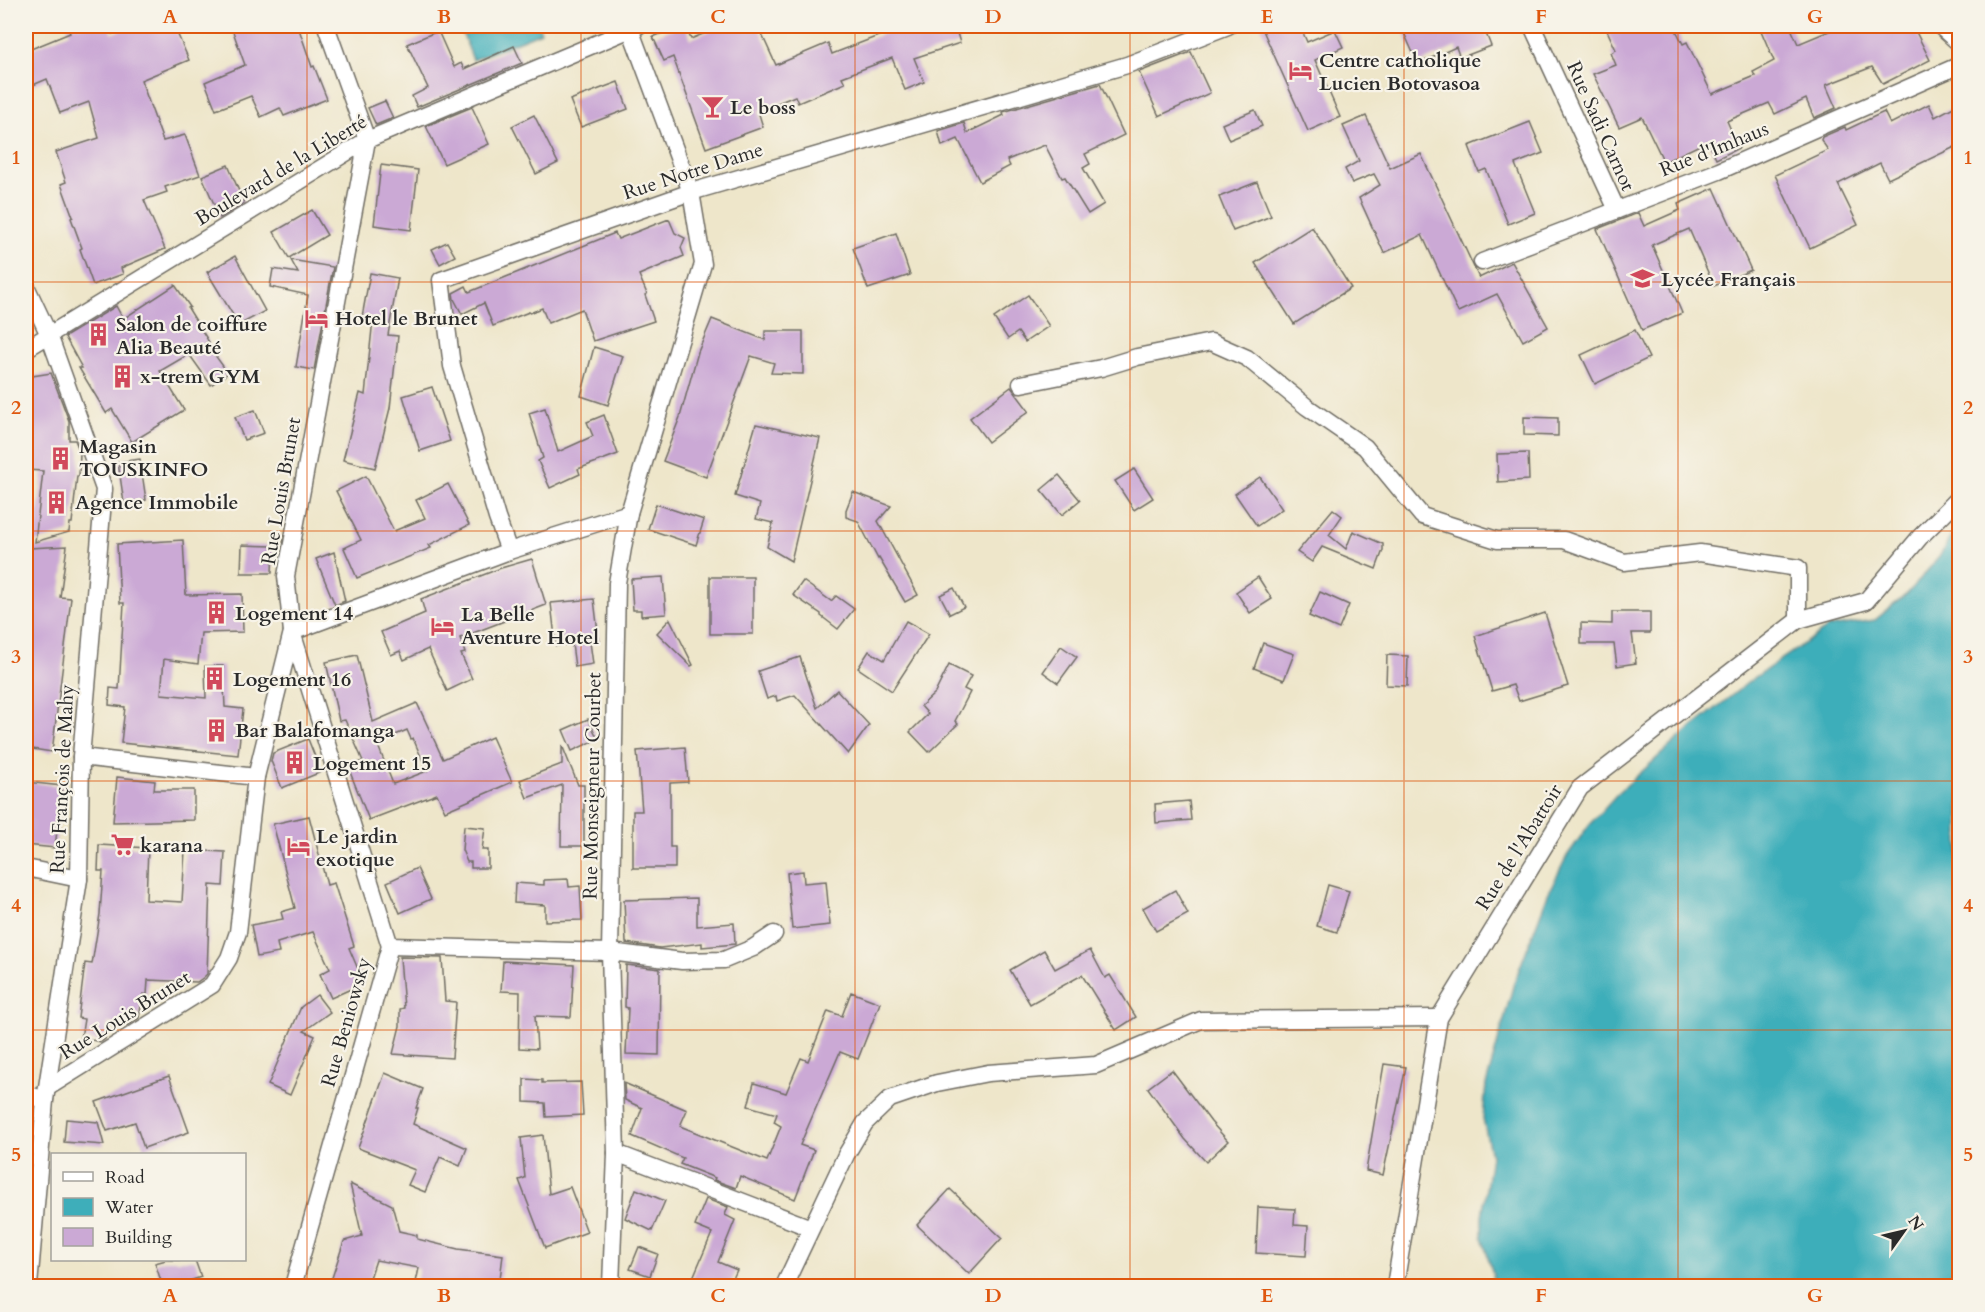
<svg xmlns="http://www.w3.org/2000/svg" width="1985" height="1312" font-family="Cardo,serif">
	<rect width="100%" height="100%" fill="#f7f3e8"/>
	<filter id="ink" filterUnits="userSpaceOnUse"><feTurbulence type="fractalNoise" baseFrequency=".0167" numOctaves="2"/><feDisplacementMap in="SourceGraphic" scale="12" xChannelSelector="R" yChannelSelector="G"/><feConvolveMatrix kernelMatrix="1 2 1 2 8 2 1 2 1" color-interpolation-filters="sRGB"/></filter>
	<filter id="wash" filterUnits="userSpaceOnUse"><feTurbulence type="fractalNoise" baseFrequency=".008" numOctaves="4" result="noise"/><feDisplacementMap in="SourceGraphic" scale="24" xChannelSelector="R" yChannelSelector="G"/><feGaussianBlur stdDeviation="1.35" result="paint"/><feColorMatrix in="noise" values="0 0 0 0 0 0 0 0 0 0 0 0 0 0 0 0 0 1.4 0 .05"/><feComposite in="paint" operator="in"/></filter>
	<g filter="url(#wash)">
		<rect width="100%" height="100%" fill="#eee6ca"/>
		<!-- water -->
		<g fill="#3eaeba" stroke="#346c72" stroke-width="1.5">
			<path d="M471,26h68l2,6 -68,28 -12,-31z"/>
			<path d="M1959,522v764h-465l-1,-12 -11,-37v-21l9,-60 -8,-38 3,-33 28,-102 34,-89 19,-38 22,-31 28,-31 62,-56 72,-58 78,-53 46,-7 33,-27 31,-36z"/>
		</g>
		<g id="blocks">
			<!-- building -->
			<g fill="#cba9d5" fill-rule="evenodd">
				<path d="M67,26h43l2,8 20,-8h42l15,34 -48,20 22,61 22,-6 15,40 -35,12 2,5 -23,8 21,49 -44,19 2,6 -30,11 -13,-36 2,-1 -11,-30 2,-1 -12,-33 5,-2 -10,-30 43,-14 -10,-36 -29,11 -13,-34 -21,9v-37l44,-18z"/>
				<path d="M231,26h67l14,41 2,-1 13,33 -43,17 -4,-8 -19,9 -10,-21 -35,14 -11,-28 40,-17z"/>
				<path d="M679,26h6l6,13 31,-13h36l18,39 52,-22 4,11 72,-28h51l5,17 -46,15 10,24 -19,8 -13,-32 -50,19 3,6 -47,20 -3,-7 -37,15 5,16 -57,21 -33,-91 -9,4 -11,-24z"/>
				<path d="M1261,26h39l7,16 28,-12 8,17 -28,13 25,57 -32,14z"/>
				<path d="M1401,26h82l8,20 -31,12 -4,-11 -38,17z"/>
				<path d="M1605,26h69l9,18 4,-2 25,52 43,-18 -2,-4 21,-11 -15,-35h31l8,18 43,-18h72l17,34 -47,24 -11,-17 -46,18 10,23 -22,10 -8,-19 -31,15 -6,-11 -42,18 12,27 -23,11 -7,-16 -2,1 -1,-2 -42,20 -22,-45 -23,10 -26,-53 23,-9 -5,-12 5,-3z"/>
				<path d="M438,31l16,36 7,-4 3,6 50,-23 8,17 -105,44 -5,-11 16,-8 -21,-44z"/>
				<path d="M1191,52l19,41 -51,23 -20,-44z"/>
				<path d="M618,82l10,27 -47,18 -11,-27z"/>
				<path d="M1100,84l24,51 -39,19 5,10 -7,4 21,36 -16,10 -23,-37 -3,1 -17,-33 -38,15 3,6 -30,16 -22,-43 -16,7 -4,-15 26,-8 3,10 37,-18 -1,-3z"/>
				<path d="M385,101l8,17 -17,7 -8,-17z"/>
				<path d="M1929,104l6,13 24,-13v41l-71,34 -8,-16 -42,21 20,41 -48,23 -35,-73 53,-25 -7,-10 1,-3 23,-10 1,3 38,-18 6,12z"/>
				<path d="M472,107l17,37 -45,20 -18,-38z"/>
				<path d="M1255,110l7,16 -33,14 -7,-16z"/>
				<path d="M534,115l24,48 -22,11 -24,-48z"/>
				<path d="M1366,116l24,52 31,-14 58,124 33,-16 36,65 -25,14 -26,-47 -39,18 -36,-77 -38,18 -25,-55 21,-13 -6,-11 -22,9 -7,-14 14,-8 -16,-35z"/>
				<path d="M1530,122l13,31 -28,11 20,49 -27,11 -22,-55 -7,3 -10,-26z"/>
				<path d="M228,165l16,38 -24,15 -18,-42z"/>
				<path d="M381,165l37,5 -7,60 -37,-5z"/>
				<path d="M1257,182l14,34 -38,15 -14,-34z"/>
				<path d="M1714,188l37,82 -37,16 -25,-57 -37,16 30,68 -40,17 -45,-101 41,-16 6,13 36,-16 -2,-6z"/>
				<path d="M312,210l15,25 -38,23 -15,-26z"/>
				<path d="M669,219l6,14 10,5 -4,10 3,8 -45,19 8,19 -2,1 9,26 -61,20 -11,-32 -34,14 -6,-15 -12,5 -1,-1 -36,14 -9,-23 -22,11 -8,-15 -1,-6 13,-7 3,6 146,-59 3,6z"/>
				<path d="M1312,227l39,61 -57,36 -39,-61z"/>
				<path d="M896,233l14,42 -42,14 -15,-41z"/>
				<path d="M447,242l8,14 -15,8 -8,-15z"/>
				<path d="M235,256l30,55 -26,14 -32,-53z"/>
				<path d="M291,260l42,7 -19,103 -18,-3 12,-72 -38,-8 3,-18 25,4z"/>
				<path d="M370,273l28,5 -10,57 10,1 -8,72 -15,60 -32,-8 17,-67 5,2 8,-76 -11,-2z"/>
				<path d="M175,285l15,22 -2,1 21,34 -3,1 22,30 -17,12 -22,-31 -29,17 24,39 -52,32 -20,-33 -6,4 -27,-45h3l-17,-31 51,-31 7,13z"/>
				<path d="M1028,295l21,31 -24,16 -7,-10 -10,7 -14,-21z"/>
				<path d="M712,319l53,21v-9h38v43l-32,-1 3,-10 -23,-7 -45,121 -43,-16 17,-44 18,-65z"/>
				<path d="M1635,330l14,28 -54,26 -14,-29z"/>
				<path d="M594,347l29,9 -15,49 -27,-9z"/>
				<path d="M51,373l18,48v19h6l5,12 -1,24h-2l-5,47h-2l-1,9 -34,10 8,-71 -17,-1v-93z"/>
				<path d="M432,387l18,54 -30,10 -17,-55z"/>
				<path d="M1011,387l18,24 -41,31 -18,-24z"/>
				<path d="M545,408l13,44 35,-16 -6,-14 17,-7 14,39 -40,15 2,5 -30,14 -12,-27 5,-3 -14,-45z"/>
				<path d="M255,410l9,23 -20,7 -9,-23z"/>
				<path d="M1524,417l34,1v18l-34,-1z"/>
				<path d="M756,424l64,14 -29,123 -24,-14 6,-24 -17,-4 4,-15 -25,-8z"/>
				<path d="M1528,453l1,27 -31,2 -1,-28z"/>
				<path d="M140,459l6,41 -22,3 -6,-41z"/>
				<path d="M1134,469l19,29 -19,12 -19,-29z"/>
				<path d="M1059,475l21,25 -18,15 -21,-25z"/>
				<path d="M366,476l28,55 31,-13 -9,-18 32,-16 21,41 -40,20 2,3 -74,30 -13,-30 17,-8 -25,-49z"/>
				<path d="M1260,477l22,32 -25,17 -22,-32z"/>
				<path d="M853,492l38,14 -13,15 40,74 -13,7 -26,-44 -1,1 -20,-38 -12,-4v-7z"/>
				<path d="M656,504l48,16 -8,25 -48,-16z"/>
				<path d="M1333,509l9,7 -13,19 17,14 7,-18 30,13v6l-7,19 -54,-22 -10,15 -15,-10z"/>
				<path d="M183,540l3,55 56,-1 1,38 -42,1 -3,31 -34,-5 -3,35 45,4 -1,-32h18l2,41 18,2 -5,46 -117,-12 4,-36 -16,-2 1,-17 9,1 5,-86h-4l-3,-59z"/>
				<path d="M242,545l31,1 -1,27h-31z"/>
				<path d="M67,546l-7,51 11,1 -19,154 -26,-4v-66l5,-44 -5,-1v-59l3,-30z"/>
				<path d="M334,552l11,49 -10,4 -19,-46z"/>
				<path d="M532,559l14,46 -86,33 5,15 -4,1 11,25 -25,12 -19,-42 -24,11 -4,-9 -9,4 -10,-23 44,-19 -4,-14 80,-31z"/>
				<path d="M663,577l3,37 -25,2v-6h-8l-2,-31z"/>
				<rect x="710" y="577" width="43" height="57"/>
				<path d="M1258,577l14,22 -22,14 -14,-21z"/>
				<path d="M803,581l28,20 5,-5 18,13 -16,20 -17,-13v-2l-28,-19z"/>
				<path d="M954,588l10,19 -14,7 -10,-19z"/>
				<path d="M1320,592l29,13 -10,24 -30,-13z"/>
				<path d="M594,599l5,42 -9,1 3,22 -18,3 -3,-23 -16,2 -5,-43z"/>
				<path d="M1612,612h38v21h-18l4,30 -19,3 -3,-22h-33v-21l31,1z"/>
				<path d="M1545,613l23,73 -49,15 -6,-16 -21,6 -17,-55z"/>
				<path d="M670,619l23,46 -2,1 -34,-33z"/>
				<path d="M906,621l23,13 -37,57 -34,-23 11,-17 15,9z"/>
				<path d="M1263,643l31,11 -10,26 -30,-12z"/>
				<path d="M1061,646l16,11 -19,26 -15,-11z"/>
				<path d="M357,655l16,67 44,-19 26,56 49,-22 20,45 -67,29 -8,-17 -68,26 -21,-53 15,-6 -18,-41 -6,1 -13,-59zM407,730l4,9 2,-1 14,33 -34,13 -16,-41z"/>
				<path d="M1387,655l21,1 -1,30 -21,-1z"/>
				<path d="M800,657l17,51 20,-18 32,35 -21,29 -53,-59 -18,6 -1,-5 -9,3 -9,-28z"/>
				<path d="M949,665l22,11 -7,13 6,3 -15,29 3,3 -29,28 -19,-20 18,-18 -7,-8 14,-13z"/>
				<path d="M588,719l10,20 -26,12 -9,-21z"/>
				<path d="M308,739l13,33 -39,16 -11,-27 2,-8z"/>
				<path d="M562,745l16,40h6v61h-23l1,-61 -35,13 -7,-18 42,-16z"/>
				<path d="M685,747l3,35 -18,1v64h5v21h-42v-57h9l-5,-60z"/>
				<path d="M117,777l38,4 -1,9h40v30l-81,2z"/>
				<path d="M26,782l36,4 -7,62 -29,-3z"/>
				<path d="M1189,801l2,19 -35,3 -1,-19z"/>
				<path d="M309,816l18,69 7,-2 20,63 -5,2 15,35 -33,15 -11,-24 10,-5 -17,-37 -36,11 2,10 -22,4 -6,-32 32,-6 -2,-7 14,-4 -22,-84z"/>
				<path d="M464,826l21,2 -3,22h6v18h-17v-6h-4l-5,-12z"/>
				<path d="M99,845l49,3 -2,52 36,2 3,-52 40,2 -2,34 -13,-1 -3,89 -3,3 -7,5 -49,-2 -1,15 -4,-1 -4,24 -12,8 -19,-3 -3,16 -4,3 -20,-4 3,-19 -6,-1 7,-55 7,1 8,-50 3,-43h-5z"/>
				<path d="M417,868l14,31 -31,14 -13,-31z"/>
				<path d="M803,871l1,12 22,-2 4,44 -38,4 -5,-56z"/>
				<path d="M568,879l1,8 11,-1 2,34 -37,1v-16l-31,-2 1,-20 29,2v-5z"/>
				<path d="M1328,885l21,6 -12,41 -20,-6z"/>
				<path d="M1175,890l13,24 -32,17 -13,-23z"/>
				<path d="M697,898v28l37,-3 1,21 -33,3v-4l-42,5 -34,-5 -2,-43z"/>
				<path d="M1044,950l11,19 35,-19 15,28 5,-3 26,42 -20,13 -34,-55 -52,29 -20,-34z"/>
				<path d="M400,957l42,1 3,43 11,1 -4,56 -59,-4 7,-28v-17l4,-1z"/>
				<path d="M503,961l71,4 -3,52 -36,-1 2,33 -18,-1 1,-56 -19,-1z"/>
				<path d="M626,965l34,4 -1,86 -33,-1 2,-46 -3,-1z"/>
				<path d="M851,992l29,11 -22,56 -18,-7 -40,93 14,5 -19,49 -55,-23 -4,12 -22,-8 1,-2 -35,-14 3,-6 -51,-22 10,-28 -17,-8 -1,-17 63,27 -7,16 87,35 14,-35 -7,-4 3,-8 -29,-8 6,-23 32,10 15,-35 7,3 20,-50 14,5z"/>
				<path d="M317,995l13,17 -26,19 11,5 -25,59 -22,-10 33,-78z"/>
				<path d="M1384,1064l22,3 -23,108 -17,-4z"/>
				<path d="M1172,1070l39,52 17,19 -22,21 -21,-23 -37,-51z"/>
				<path d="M385,1073l38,16 -7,19h2l-5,16 54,24 -7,18 -20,-9 -15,35 -17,-7 7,-15 -57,-22z"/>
				<path d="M169,1076l20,56 -45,16 -9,-26 -28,9 -11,-29z"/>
				<path d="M524,1079l18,1v3l39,-1 2,33 -37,2 -1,-14 -21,-1z"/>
				<path d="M66,1119l32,3 6,23 -40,-3z"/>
				<path d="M543,1135l6,59 21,-7 17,45 -42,16 -26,-68 6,-2 -4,-40z"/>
				<path d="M350,1184l42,21 7,26 18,4v4l41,10 45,6 -4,32h-84l4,-19 -43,-8 -9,27h-38l15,-46 18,-5z"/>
				<path d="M636,1189l29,12 -13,30 -27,-13z"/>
				<path d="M950,1189l52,49 -33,36 -52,-49z"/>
				<path d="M706,1199l22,8 -3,8 10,5 -17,42 19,8 -8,17h-40l23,-54 -17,-7z"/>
				<path d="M1258,1207l37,2 -1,16 14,1 -2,30 -50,-3z"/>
				<path d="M639,1247l19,7 -8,22 -20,-7z"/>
				<path d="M166,1260h29l6,17 -29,10h-9l-8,-24z"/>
			</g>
		</g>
	</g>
	<g filter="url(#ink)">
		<use href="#blocks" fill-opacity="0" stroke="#6f6c63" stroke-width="1.5"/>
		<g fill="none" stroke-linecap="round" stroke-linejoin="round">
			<defs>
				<g id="minor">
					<path d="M1532,26l85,184"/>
					<path d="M1940,26l20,18"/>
					<path d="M1482,262l237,-91 241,-106"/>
					<path d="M26,286l23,49 55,154 -23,268 -2,122 -34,221 -16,186"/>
					<path d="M26,349l341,-209 271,-114"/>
					<path d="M1021,384l80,-16 36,-11 74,-15 36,16 60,49 58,40 57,69 75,24h67l60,22 76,-9 98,15v52"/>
					<path d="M509,551l-12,-33 -45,-152 -11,-86 250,-88 436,-127 101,-39"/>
					<path d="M81,757l175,20"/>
					<path d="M26,868l53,11"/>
					<path d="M390,946l220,6 72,9 42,-1 29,-12 21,-14"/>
					<path d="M47,1088l165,-103 17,-27 9,-26 18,-155 36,-145 -6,-56 81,-436 -41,-114"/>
					<path d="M26,1094l19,6"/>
					<path d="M616,1153l195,75"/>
					<path d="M293,1286l97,-340 -98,-314 217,-81 120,-38"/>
					<path d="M611,1286l5,-133 -6,-201 7,-369 12,-70 74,-249 -12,-72 -62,-166"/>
					<path d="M784,1286l62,-131 19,-32 25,-24 47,-16 51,-10 108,-8 105,-45 238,-2"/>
					<path d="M1395,1286l44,-268 141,-230 218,-168 68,-19 54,-64 40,-40"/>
				</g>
			</defs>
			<!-- minor casing -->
			<use href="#minor" stroke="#6f6c63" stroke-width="19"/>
			<!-- minor -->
			<use href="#minor" stroke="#fff" stroke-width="16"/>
		</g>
	</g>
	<!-- grid -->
	<path fill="none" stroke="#df570e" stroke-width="1.5" stroke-opacity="0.55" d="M307,26v1260M581,26v1260M855,26v1260M1130,26v1260M1404,26v1260M1678,26v1260M26,282h1934M26,531h1934M26,781h1934M26,1030h1934"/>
	<!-- icons -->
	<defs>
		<symbol id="hotel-bare" viewBox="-9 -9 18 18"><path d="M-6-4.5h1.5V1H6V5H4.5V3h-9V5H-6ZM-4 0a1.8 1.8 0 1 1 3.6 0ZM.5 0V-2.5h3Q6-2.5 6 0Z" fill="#d1495b" stroke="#f7f3e8" stroke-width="2.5" paint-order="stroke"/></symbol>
		<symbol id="bar-bare" viewBox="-9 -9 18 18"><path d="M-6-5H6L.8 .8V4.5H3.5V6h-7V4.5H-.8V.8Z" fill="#d1495b" stroke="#f7f3e8" stroke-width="2.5" paint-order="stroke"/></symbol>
		<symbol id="school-bare" viewBox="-9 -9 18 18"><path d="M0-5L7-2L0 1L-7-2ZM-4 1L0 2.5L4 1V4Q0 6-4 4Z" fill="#d1495b" stroke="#f7f3e8" stroke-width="2.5" paint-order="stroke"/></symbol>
		<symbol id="building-bare" viewBox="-9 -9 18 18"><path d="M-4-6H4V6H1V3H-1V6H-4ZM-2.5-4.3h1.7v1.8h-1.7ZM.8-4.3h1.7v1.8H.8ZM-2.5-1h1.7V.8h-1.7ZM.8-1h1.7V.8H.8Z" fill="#d1495b" stroke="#f7f3e8" stroke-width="2.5" paint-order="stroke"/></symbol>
		<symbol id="supermarket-bare" viewBox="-9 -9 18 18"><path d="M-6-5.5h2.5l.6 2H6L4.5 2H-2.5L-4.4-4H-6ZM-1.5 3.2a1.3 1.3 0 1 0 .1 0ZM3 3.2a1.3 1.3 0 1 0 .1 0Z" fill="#d1495b" stroke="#f7f3e8" stroke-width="2.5" paint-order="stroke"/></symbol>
	</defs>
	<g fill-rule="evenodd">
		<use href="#hotel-bare" x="1284" y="54" width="33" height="33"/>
		<use href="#bar-bare" x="696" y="90" width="33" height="33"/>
		<use href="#school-bare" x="1626" y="262" width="33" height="33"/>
		<use href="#hotel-bare" x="300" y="302" width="33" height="33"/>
		<use href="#building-bare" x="82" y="318" width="33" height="33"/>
		<use href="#building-bare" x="106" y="360" width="33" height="33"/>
		<use href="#building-bare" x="44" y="442" width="33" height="33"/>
		<use href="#building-bare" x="40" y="486" width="33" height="33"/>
		<use href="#building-bare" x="200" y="596" width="33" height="33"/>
		<use href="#hotel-bare" x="426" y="610" width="33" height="33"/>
		<use href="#building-bare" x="198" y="662" width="33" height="33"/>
		<use href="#building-bare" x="200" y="714" width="33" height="33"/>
		<use href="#building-bare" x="278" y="746" width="33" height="33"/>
		<use href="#supermarket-bare" x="106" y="828" width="33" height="33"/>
		<use href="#hotel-bare" x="282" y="830" width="33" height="33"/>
	</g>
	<g text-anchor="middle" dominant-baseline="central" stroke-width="4.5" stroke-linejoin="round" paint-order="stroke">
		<!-- poi labels -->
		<g font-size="20" font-weight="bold" fill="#2b2b2b" stroke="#f7f3e8" text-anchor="start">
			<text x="1319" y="60">Centre catholique<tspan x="1319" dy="23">Lucien Botovasoa</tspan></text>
			<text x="730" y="107">Le boss</text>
			<text x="1661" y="279">Lycée Français</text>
			<text x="335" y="318">Hotel le Brunet</text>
			<text x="116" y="324">Salon de coiffure<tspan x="116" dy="23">Alia Beauté</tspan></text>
			<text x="140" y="376">x-trem GYM</text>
			<text x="79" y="446">Magasin<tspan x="79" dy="23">TOUSKINFO</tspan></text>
			<text x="75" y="502">Agence Immobile</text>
			<text x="235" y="613">Logement 14</text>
			<text x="461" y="614">La Belle<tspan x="461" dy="23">Aventure Hotel</tspan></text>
			<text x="233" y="679">Logement 16</text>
			<text x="235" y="730">Bar Balafomanga</text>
			<text x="313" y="763">Logement 15</text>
			<text x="316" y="836">Le jardin<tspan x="316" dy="23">exotique</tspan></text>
			<text x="140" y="845">karana</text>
		</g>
		<!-- street labels -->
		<g font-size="20" fill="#2b2b2b" stroke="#f7f3e8">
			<text transform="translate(1601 126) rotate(66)">Rue Sadi Carnot</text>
			<text transform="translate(1714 149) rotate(-22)">Rue d'Imhaus</text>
			<text transform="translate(281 170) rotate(-31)">Boulevard de la Liberté</text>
			<text transform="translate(693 171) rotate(-18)">Rue Notre Dame</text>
			<text transform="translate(281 491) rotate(-80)">Rue Louis Brunet</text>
			<text transform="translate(62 779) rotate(-87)">Rue François de Mahy</text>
			<text transform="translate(592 786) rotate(-89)">Rue Monseigneur Courbet</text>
			<text transform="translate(1519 847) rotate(-58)">Rue de l'Abattoir</text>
			<text transform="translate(125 1015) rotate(-32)">Rue Louis Brunet</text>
			<text transform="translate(346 1022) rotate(-74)">Rue Beniowsky</text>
		</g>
	</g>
	<!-- margin -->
	<rect width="1985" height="1312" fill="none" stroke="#f7f3e8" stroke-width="66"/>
	<!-- legend -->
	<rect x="51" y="1153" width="195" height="108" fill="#f7f3e8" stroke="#a5a39c" stroke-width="1.5"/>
	<rect x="63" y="1172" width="30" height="9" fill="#ffffff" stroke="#a5a39c" stroke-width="1.5"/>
	<text x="105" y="1183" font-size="18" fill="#2b2b2b">Road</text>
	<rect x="63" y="1198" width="30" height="18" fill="#3eaeba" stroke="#a5a39c" stroke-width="1.5"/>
	<text x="105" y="1213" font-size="18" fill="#2b2b2b">Water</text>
	<rect x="63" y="1228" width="30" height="18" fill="#cba9d5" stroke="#a5a39c" stroke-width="1.5"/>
	<text x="105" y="1243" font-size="18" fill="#2b2b2b">Building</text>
	<!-- north arrow -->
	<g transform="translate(1904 1231) rotate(56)" stroke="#f7f3e8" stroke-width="4.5" paint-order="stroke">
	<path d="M0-4.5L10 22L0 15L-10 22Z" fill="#2b2b2b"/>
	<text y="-9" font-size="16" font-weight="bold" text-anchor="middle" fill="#2b2b2b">N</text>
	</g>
	<rect x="33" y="33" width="1919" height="1246" fill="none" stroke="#df570e" stroke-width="2"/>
	<g font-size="20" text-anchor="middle" font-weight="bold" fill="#df570e">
		<text x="170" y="23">A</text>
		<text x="444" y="23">B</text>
		<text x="718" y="23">C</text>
		<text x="993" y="23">D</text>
		<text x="1267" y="23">E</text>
		<text x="1541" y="23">F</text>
		<text x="1815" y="23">G</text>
		<text x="16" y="164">1</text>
		<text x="1968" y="164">1</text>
		<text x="16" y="414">2</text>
		<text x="1968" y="414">2</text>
		<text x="16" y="663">3</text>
		<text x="1968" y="663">3</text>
		<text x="16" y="912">4</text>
		<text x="1968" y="912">4</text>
		<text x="16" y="1161">5</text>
		<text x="1968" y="1161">5</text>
		<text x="170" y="1302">A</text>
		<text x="444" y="1302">B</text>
		<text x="718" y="1302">C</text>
		<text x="993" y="1302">D</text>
		<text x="1267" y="1302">E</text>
		<text x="1541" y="1302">F</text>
		<text x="1815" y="1302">G</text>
	</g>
</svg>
